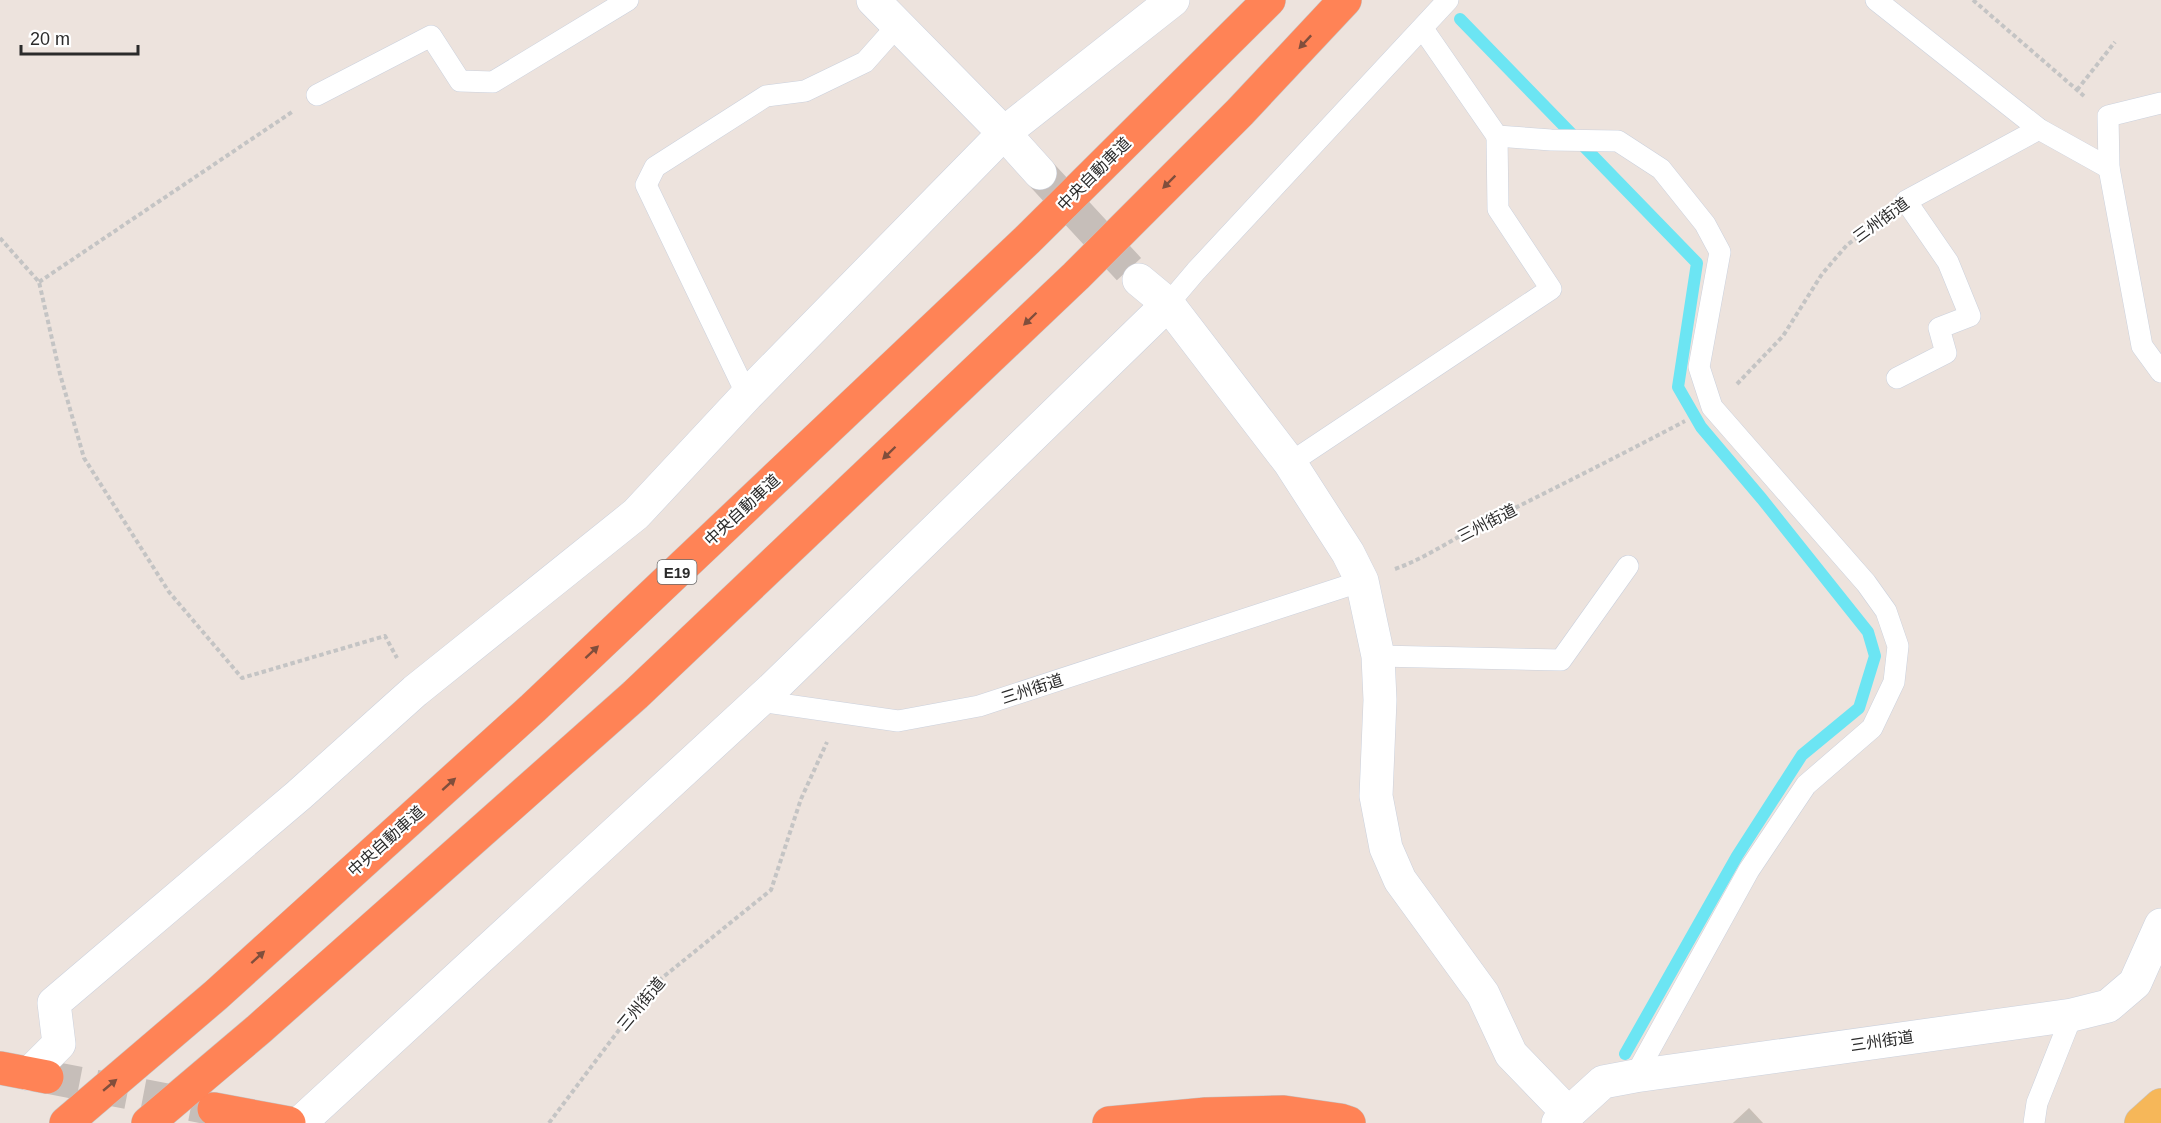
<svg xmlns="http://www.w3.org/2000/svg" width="2161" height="1123" font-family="Helvetica,'Noto Sans JP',sans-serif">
	<rect width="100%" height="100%" fill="#ede3dd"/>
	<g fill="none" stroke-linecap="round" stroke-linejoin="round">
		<!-- stream -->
		<path stroke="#6ce5f3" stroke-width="12" d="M1460,19l237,244 -19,124 23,40 61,72 106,133 7,24 -16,52 -57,47 -65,101 -112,198"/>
	</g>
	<!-- building -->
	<path fill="#c6bfb8" stroke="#c9bfb6" stroke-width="1.5" d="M1749,1109l13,14h-28z"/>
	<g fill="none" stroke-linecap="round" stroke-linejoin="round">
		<!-- street-tunnel -->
		<path stroke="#c6beb9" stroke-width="33" stroke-dasharray="33 16" stroke-linecap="butt" d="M1040,173l99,107"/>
		<!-- highway-tunnel -->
		<path stroke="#c6beb9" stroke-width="33" stroke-dasharray="33 16" stroke-linecap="butt" d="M47,1077l167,32"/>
		<defs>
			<g id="lane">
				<path d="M1876,0l163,129 70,39"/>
				<path d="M1423,29l74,107 54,4 67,1 43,28 44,55 15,28 -21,115 13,40 154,176 20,28 12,35 -4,36 -22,46 -66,57 -57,85 -114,206"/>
				<path d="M317,95l114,-59 29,45 33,1 135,-82"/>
				<path d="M2161,103l-53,13 1,52 33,178 19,26"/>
				<path d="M1168,304l28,-33 252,-271"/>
				<path d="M1897,378l49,-25 -7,-25 31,-12 -22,-54 -42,-61 133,-72"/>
				<path d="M747,395l-101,-210 9,-18 111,-71 39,-5 60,-29 32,-36"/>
				<path d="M1290,463l261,-174 -53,-80 -1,-73"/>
				<path d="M1378,656l183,4 67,-94"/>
				<path d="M759,701l139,20 81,-15 383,-125"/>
				<path d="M2034,1123l3,-20 35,-88"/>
			</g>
			<g id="street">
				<path d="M873,0l131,133 36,40"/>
				<path d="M1139,280l29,24 122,159 58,90 14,28 16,75 2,44 -4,96 10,52 14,32 83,114 28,60 57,59"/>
				<path d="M29,1074l30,-30 -5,-41 245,-208 116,-104 221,-177 111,-119 257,-262 169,-133"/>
				<path d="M300,1123l472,-434 396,-385"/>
				<path d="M1558,1123l45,-41 32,-6 437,-61 36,-9 27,-23 26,-58"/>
			</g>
			<path id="primary" d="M2141,1123l20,-18"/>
			<g id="highway">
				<path d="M0,1068l47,9"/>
				<path d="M214,1109l75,14"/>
				<path d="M66,1123l150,-128 317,-287 494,-468 242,-240"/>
				<path d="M148,1123l111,-94 376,-334 441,-419 164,-164 105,-112"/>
				<path d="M1109,1123l97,-9 78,-2 56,8 9,3"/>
			</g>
		</defs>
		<!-- lane casing -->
		<use href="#lane" stroke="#cbd1dd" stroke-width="22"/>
		<!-- street casing -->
		<use href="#street" stroke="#cbd1dd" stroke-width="34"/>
		<!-- primary casing -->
		<use href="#primary" stroke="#c4c4c4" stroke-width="34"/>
		<!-- highway casing -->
		<use href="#highway" stroke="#c4c4c4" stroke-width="34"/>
		<!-- path -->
		<g stroke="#c4c4c4" stroke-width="4" stroke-dasharray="4.5 3" stroke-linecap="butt">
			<path d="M1973,0l111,96"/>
			<path d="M2077,90l38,-48"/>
			<path d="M0,238l39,44 21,92 24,84 85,134 73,86 143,-42 12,22"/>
			<path d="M39,282l253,-170"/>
			<path d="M1737,384l46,-48 39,-62 25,-29 34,-25"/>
			<path d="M1395,569c31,-11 57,-30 86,-44 68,-34 136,-68 204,-104"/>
			<path d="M549,1123l103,-137 119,-96 30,-91 26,-57"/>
		</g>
		<!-- lane -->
		<use href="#lane" stroke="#fff" stroke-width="21"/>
		<!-- street -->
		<use href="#street" stroke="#fff" stroke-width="33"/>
		<!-- primary -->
		<use href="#primary" stroke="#f6b759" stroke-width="33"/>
		<!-- highway -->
		<use href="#highway" stroke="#ff8356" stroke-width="33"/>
	</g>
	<!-- one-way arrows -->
	<defs><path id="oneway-solid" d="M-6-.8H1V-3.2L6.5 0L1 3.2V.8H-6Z" transform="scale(1.5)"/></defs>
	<g fill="#804e3c">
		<use href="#oneway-solid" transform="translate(1305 42) rotate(133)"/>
		<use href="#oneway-solid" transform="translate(1169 182) rotate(135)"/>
		<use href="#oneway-solid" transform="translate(1030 319) rotate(136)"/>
		<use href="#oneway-solid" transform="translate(889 453) rotate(136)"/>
		<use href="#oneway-solid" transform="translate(592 652) rotate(-43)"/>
		<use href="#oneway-solid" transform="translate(449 784) rotate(-42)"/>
		<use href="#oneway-solid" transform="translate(258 957) rotate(-42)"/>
		<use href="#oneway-solid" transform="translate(110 1085) rotate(-40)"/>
	</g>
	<g text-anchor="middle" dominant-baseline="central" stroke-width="4.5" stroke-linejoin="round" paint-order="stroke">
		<!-- shield labels -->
		<rect fill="#fff" stroke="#6b6b6b" stroke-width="1.5" x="657.5" y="560" width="39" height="24" rx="4.5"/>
		<g font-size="15" font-weight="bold" fill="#2b2b2b">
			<text x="677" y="572">E19</text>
		</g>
		<!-- street labels -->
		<g font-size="16" fill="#2b2b2b" stroke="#fff">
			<text transform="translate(1094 174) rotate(-45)">中央自動車道</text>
			<text transform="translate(1881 220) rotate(-36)">三州街道</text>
			<text transform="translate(742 510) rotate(-43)">中央自動車道</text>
			<text transform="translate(1487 523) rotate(-27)">三州街道</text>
			<text transform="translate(1032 689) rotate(-18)">三州街道</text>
			<text transform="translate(386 841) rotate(-42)">中央自動車道</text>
			<text transform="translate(641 1004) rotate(-50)">三州街道</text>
			<text transform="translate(1882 1041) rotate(-8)">三州街道</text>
		</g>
	</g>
	<!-- scale -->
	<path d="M21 45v9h117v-9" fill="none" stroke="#2b2b2b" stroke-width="3"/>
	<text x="30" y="45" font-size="18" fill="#2b2b2b" stroke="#ffffff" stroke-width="4.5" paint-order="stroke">20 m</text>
</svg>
